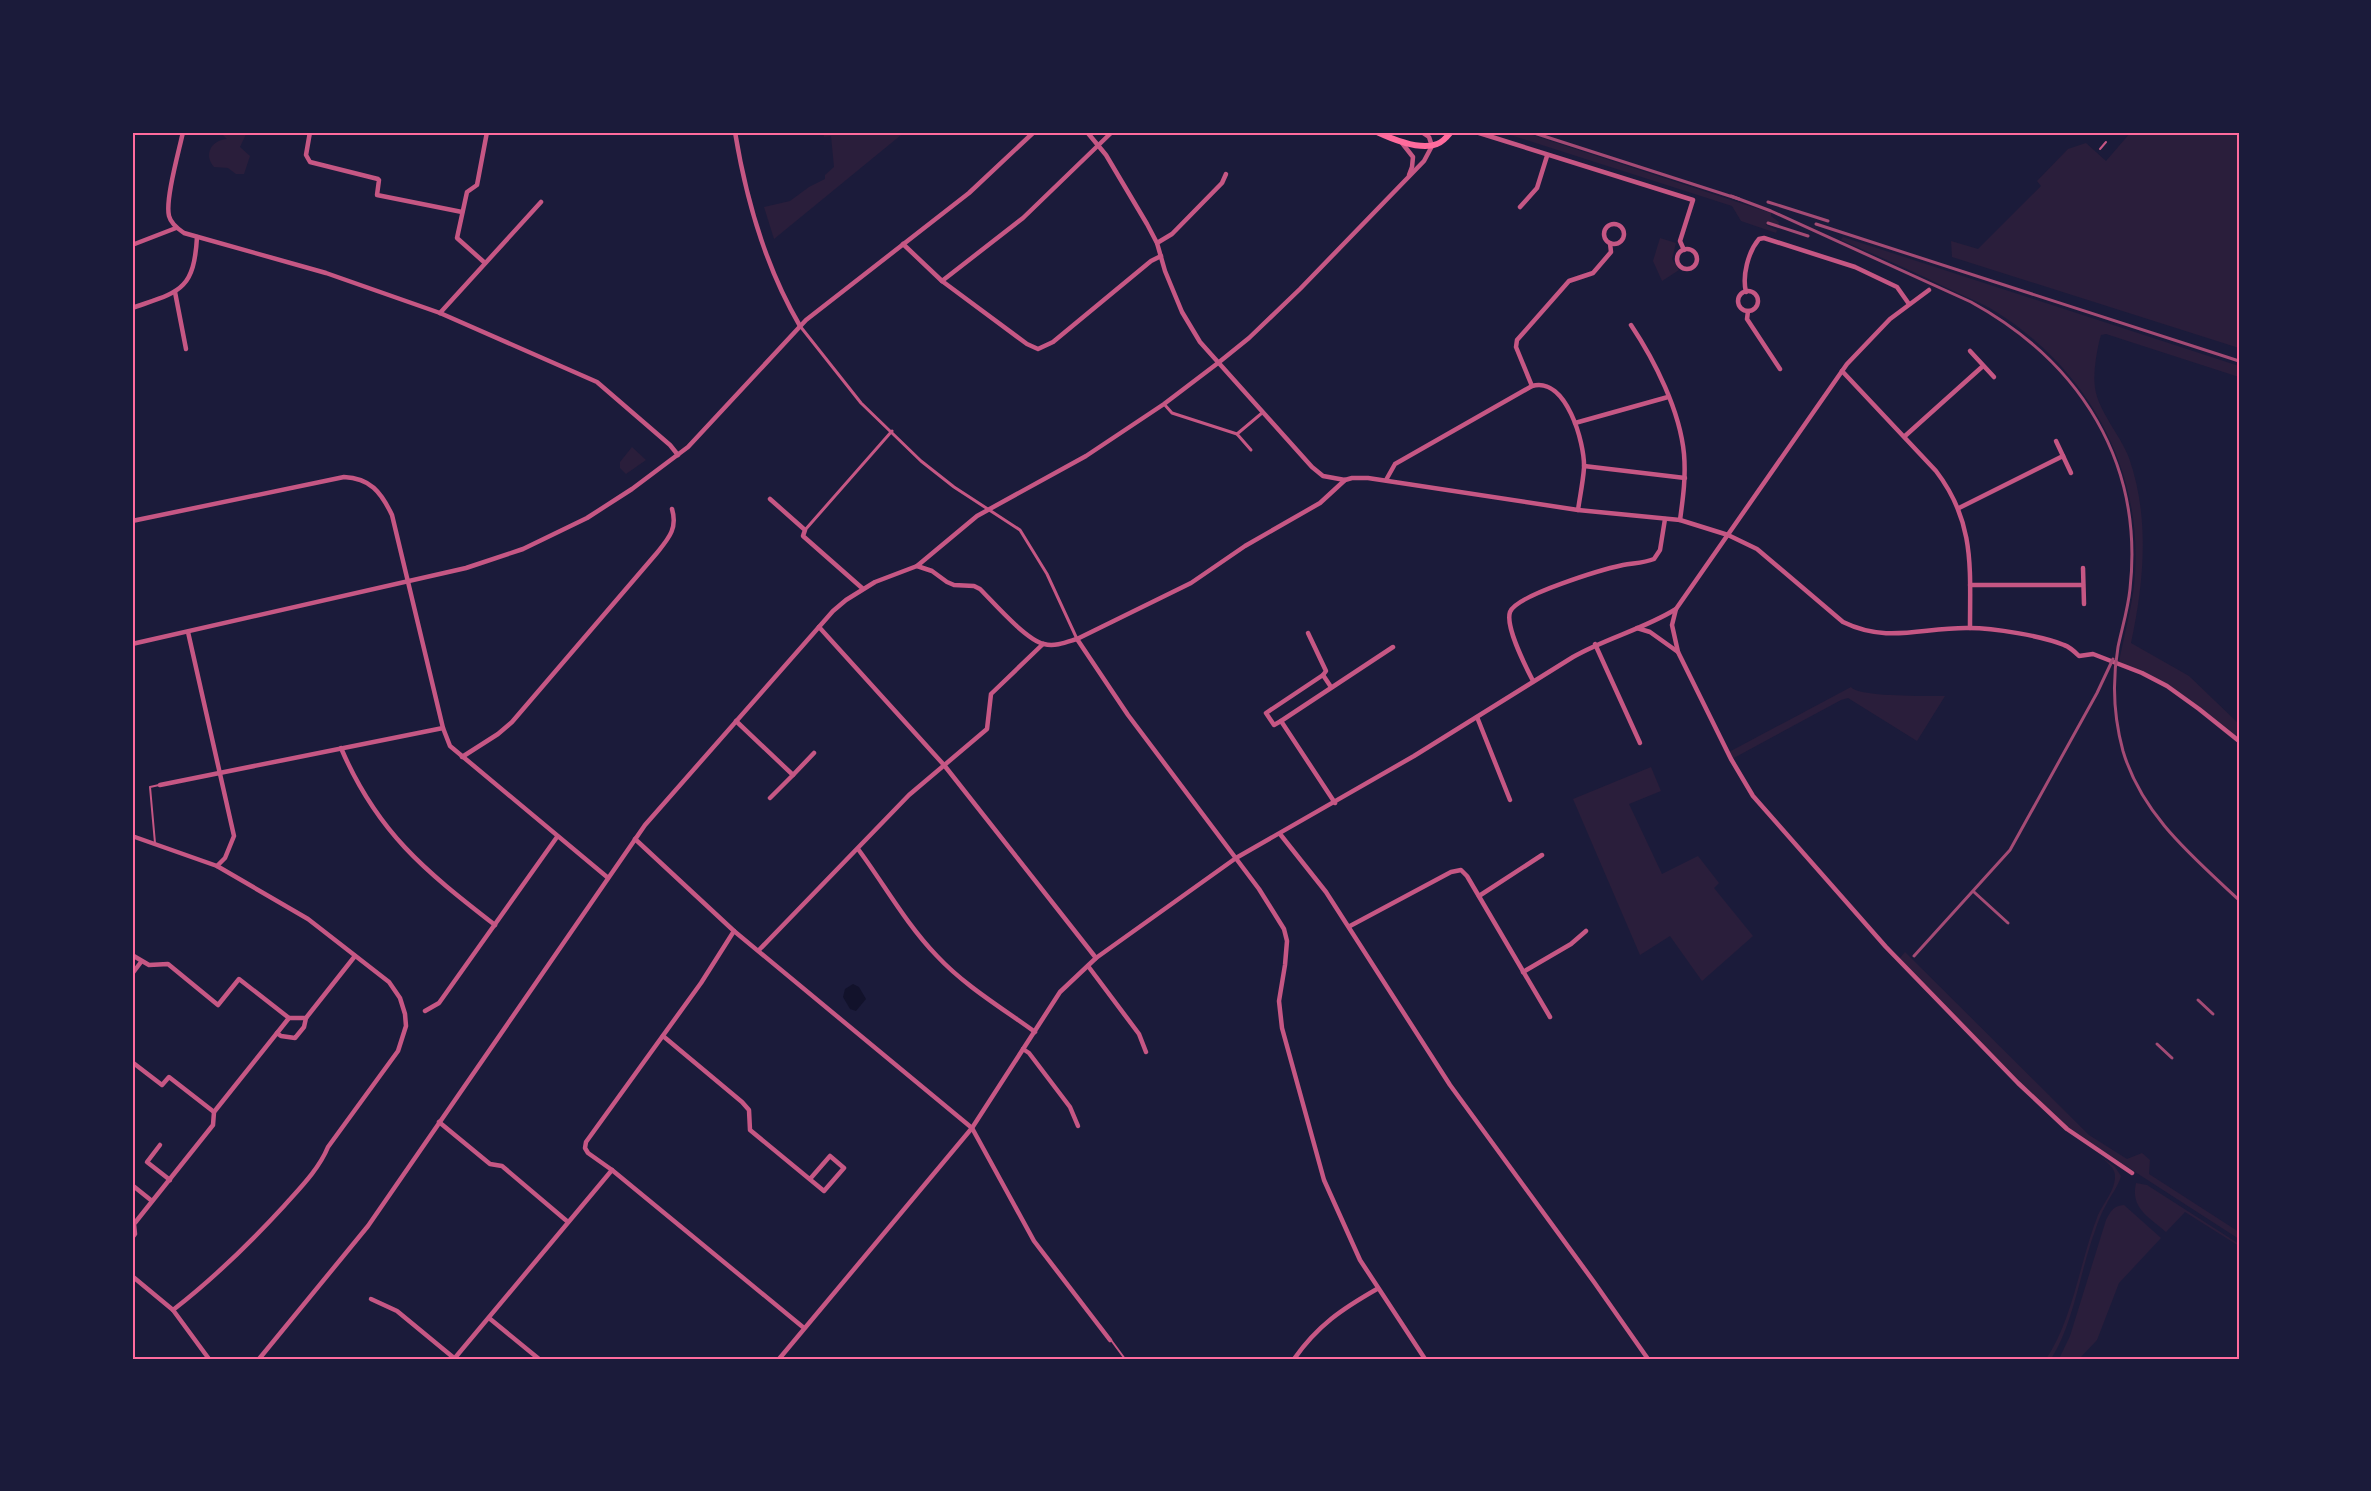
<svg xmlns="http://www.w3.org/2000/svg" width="2371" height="1491" font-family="Karla,sans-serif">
	<rect width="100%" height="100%" fill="#1b1b3a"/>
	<!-- green -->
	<g fill="#2a1e3b">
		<path d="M220,132h27l-7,15 10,9 -6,18h-8l-8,-6 -14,-1c-11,-13 -2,-27 13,-28z"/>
		<path d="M823,132h89l-11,3 -127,104 -10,-32 26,-6 19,-14 16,-8v-4l9,-8 -3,-31 -7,1z"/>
		<path d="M1501,132h22l248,81v3l8,6 -1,3 -11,-3 -1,3 11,5 -1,3 -35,-12 -9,-15z"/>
		<path d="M2131,132h108v216l-287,-91 -1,-16 27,8 63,-63 -4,-5 31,-32 18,-6 20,18z"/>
		<path d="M1843,237l396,129v11l-133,-43 -5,1 -2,7c-3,15 -6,31 -4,46 4,25 25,46 34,70 21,60 15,124 2,185l58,33 50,48v15c-37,-30 -76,-58 -120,-77 5,-26 12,-51 15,-76 12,-109 -42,-212 -133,-271 -17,-12 -38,-19 -56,-28 -35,-17 -69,-32 -104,-47z"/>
		<path d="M1660,238l16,5 -4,16 7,11 -17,11 -9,-20z"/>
		<path d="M632,447l14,13 -20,14 -6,-6v-6z"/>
		<path d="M1851,687c6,10 78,9 94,9l-28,45 -69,-43 -7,2 -109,59 -3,-7z"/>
		<path d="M1651,767l10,24 -32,13 33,70 36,-18 21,27 -5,5 39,48 -51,45 -32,-45 -30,19 -67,-156z"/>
		<path d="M1905,952l184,183 38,24 15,-6 8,7 -1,14 90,58v7l-172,-111 -21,-18 -147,-151z"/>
		<path d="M2100,1156l15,11 6,9c-3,11 -10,19 -15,29 -5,8 -8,17 -11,26 -15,40 -21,92 -44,128h-5c27,-39 34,-99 52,-144 5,-11 17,-25 17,-38 1,-9 -9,-15 -15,-21z"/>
		<path d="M2136,1183l11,2 92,59v2l-54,-34 -19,20c-17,-15 -36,-24 -30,-49z"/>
		<path d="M2124,1205l37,33 -42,45 -22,57 -18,19h-20l11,-23 36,-116c5,-9 7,-14 18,-15z"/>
	</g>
	<!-- water -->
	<path fill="#12122b" d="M853,984l6,3 7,12 -10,12 -6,-2 -7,-12 2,-8z"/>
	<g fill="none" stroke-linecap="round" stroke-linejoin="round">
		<!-- service -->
		<g stroke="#c65784" stroke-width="2">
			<path d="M2100,149l6,-7"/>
			<path d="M155,843l-5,-56 9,-2"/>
			<path d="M1111,1340l14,19"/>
		</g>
		<!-- pedestrian -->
		<g stroke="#c65784" stroke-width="3">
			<path d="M800,326l61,77 60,58 33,26 66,43 27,44 30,65"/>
			<path d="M1164,404l8,9 65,21 14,16"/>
			<path d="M1237,434l25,-21"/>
			<path d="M805,530l87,-99"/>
		</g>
		<!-- minor -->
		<g stroke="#c65784" stroke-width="4.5">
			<path d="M183,132c-4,19 -18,68 -14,84 2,8 9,13 15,17l142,40 114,40 157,69 73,63 8,10"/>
			<path d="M310,132l-4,23 4,7 68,17 1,1 -2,15 85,17"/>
			<path d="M735,132c11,67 31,136 65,194"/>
			<path d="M1087,132l19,23 41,69 10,19 8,28 17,41 18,30 112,125 11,9 22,4 7,-2h16l210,32 102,10 48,15 29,14 86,73c45,22 80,5 126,6 25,0 73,8 95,17 6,2 11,7 15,11l14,-2 49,19 25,13 32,23 40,32"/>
			<path d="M1476,132l217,68 -13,41 4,9"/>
			<path d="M1402,143l11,14 -1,10 -3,8"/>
			<path d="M1520,207l17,-19 10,-32"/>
			<circle cx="1614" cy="234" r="10"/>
			<path d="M1157,243l15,-9 50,-51 4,-9"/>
			<path d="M903,244l39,37 85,63 11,5 15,-7 98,-81 10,-5"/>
			<path d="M132,245l44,-17"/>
			<circle cx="1687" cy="259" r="10"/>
			<path d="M485,263l-28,-25 10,-46 10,-7 10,-53"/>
			<path d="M942,281l81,-63 89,-86"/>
			<circle cx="1748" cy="301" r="10"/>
			<path d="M175,292l11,57"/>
			<path d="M1746,292c-4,-16 2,-40 13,-53l5,-1 91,29 42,20 12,17"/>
			<path d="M132,308c46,-16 62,-16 65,-71"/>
			<path d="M1748,311l-1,8 33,50"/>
			<path d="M440,313l101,-111"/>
			<path d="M1631,325c24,36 49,86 53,129 2,23 -1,44 -4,66"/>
			<path d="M1970,351l24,26"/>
			<path d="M1842,371l94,100c39,51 34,96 34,157"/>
			<path d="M1532,386l-16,-39 1,-7 52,-59 24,-8 18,-21 -1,-9"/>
			<path d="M1575,423l93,-26"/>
			<path d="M1905,436l78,-70"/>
			<path d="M2056,441l15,32"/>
			<path d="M1584,466l101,12"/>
			<path d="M1386,480l9,-16 137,-78c34,-10 53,57 52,82 -1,14 -4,28 -6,42"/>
			<path d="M770,499l35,31 -2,6 59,52"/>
			<path d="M1959,508l104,-52"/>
			<path d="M132,521l212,-44c26,1 37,15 48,38l51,213 7,18 157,131"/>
			<path d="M917,566l15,5 15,11 7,3 20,1 6,3c14,14 46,51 64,55 11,3 23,-2 33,-5l114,-56 54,-37 75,-43 25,-23"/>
			<path d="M2083,568l1,36"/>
			<path d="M1970,585h113"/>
			<path d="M1676,609l-4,16 6,27 53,107 22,37 133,151 132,136 49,46 65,44"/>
			<path d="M819,627l125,138 152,193"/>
			<path d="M1637,628l13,4 28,20"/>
			<path d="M188,632l46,204 -9,22 -8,8"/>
			<path d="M1308,633l18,38 -3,4"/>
			<path d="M1077,639l51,76 131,174 25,40 3,12 -2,24 -6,36 3,27 42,152 36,80 65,99"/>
			<path d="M132,644l334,-76 57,-19 64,-31 45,-29 56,-42 118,-127 163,-127 65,-61"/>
			<path d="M1595,644l45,99"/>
			<path d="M1533,681c-7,-14 -28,-54 -23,-69 6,-17 94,-43 113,-47 11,-2 21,-2 31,-6l6,-9 5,-31"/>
			<path d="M1331,687l-8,-12 -57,38 8,12 7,-4 112,-74"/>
			<path d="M1477,717l33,83"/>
			<path d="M736,721l57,54 -23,23"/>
			<path d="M1281,721l54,82"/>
			<path d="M341,748c36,84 83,122 154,177"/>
			<path d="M462,757l36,-23 14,-12 144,-168c12,-15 22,-25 16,-45"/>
			<path d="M793,775l21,-22"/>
			<path d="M160,785l283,-57"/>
			<path d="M1280,834l46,58 124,193 144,197 54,77"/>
			<path d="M132,836l85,30 91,53 81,63 11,16 5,16 1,12 -8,25 -70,96c-9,22 -28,41 -44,59 -34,37 -71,73 -111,104l-41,-34"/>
			<path d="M635,839l99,92 238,197 62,113 76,99"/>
			<path d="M858,849c26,35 48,75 79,107 28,30 65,52 98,76"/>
			<path d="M1479,896l63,-41"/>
			<path d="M1350,926l101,-54 10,-2 6,6 83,141"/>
			<path d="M759,950l150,-155 78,-66 4,-35 52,-50"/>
			<path d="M132,955l17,10 19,-1 50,41 21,-26 50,39"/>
			<path d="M1088,966l51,68 7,18"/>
			<path d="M1523,972l48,-28 15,-13"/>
			<path d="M132,974l9,-12"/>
			<path d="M425,1011l14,-8 118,-166"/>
			<path d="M277,1033l4,3 14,2 9,-11 2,-9"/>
			<path d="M663,1036l79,66 7,8 1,20 74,61 20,-23 -14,-12 -20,23"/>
			<path d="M1023,1049l6,4 41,54 8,19"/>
			<path d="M132,1062l30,23 7,-8 45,35"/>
			<path d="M439,1122l51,42 12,2 66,56"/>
			<path d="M160,1145l-13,17 23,18"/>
			<path d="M612,1170l192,158"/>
			<path d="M132,1185l20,16"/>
			<path d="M132,1238l3,-4 -1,-10 79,-99 1,-13 75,-94h17l49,-62"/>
			<path d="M371,1299l26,12 57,47"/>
			<path d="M173,1310l36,49"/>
			<path d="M489,1318l50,41"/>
			<path d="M259,1359l109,-133 277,-401 188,-214 13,-11 29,-18 42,-16 60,-50 109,-60 78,-52 54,-41 31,-25 51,-49 124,-128 8,-15 -3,-9 -6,-4"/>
			<path d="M454,1359l158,-189 -24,-17 -3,-5 1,-6 115,-159 33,-52"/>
			<path d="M779,1359l193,-231 88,-136 36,-34 140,-100 178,-102 159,-99c33,-19 71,-28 103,-48l171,-245 43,-45 39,-29"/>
			<path d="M1294,1359c24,-34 48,-50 83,-70"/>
		</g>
		<!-- secondary -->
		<g stroke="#ff6b9d" stroke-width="6">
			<path d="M1377,132c15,7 43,19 60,12 6,-2 10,-7 14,-12"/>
			<path d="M1416,132h15"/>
		</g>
		<!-- rail -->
		<g stroke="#a44b75" stroke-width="3">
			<path d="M1531,132l208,67"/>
			<path d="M1731,196l40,15 200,91c109,60 173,160 159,287 -2,20 -8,39 -12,58 -6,35 -4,71 5,104 19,64 69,105 116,149"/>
			<path d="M1768,202l60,19"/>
			<path d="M1768,223l40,13"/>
			<path d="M1816,224l423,137"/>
			<path d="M1974,892l34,31"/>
			<path d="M1914,956l96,-106 87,-157 16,-34"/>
			<path d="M2198,1000l15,14"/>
			<path d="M2157,1044l15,14"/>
		</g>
	</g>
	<!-- border -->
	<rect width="2371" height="1491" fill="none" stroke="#1b1b3a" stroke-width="267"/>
	<rect x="134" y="134" width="2104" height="1224" fill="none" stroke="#ff6b9d" stroke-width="2"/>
</svg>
